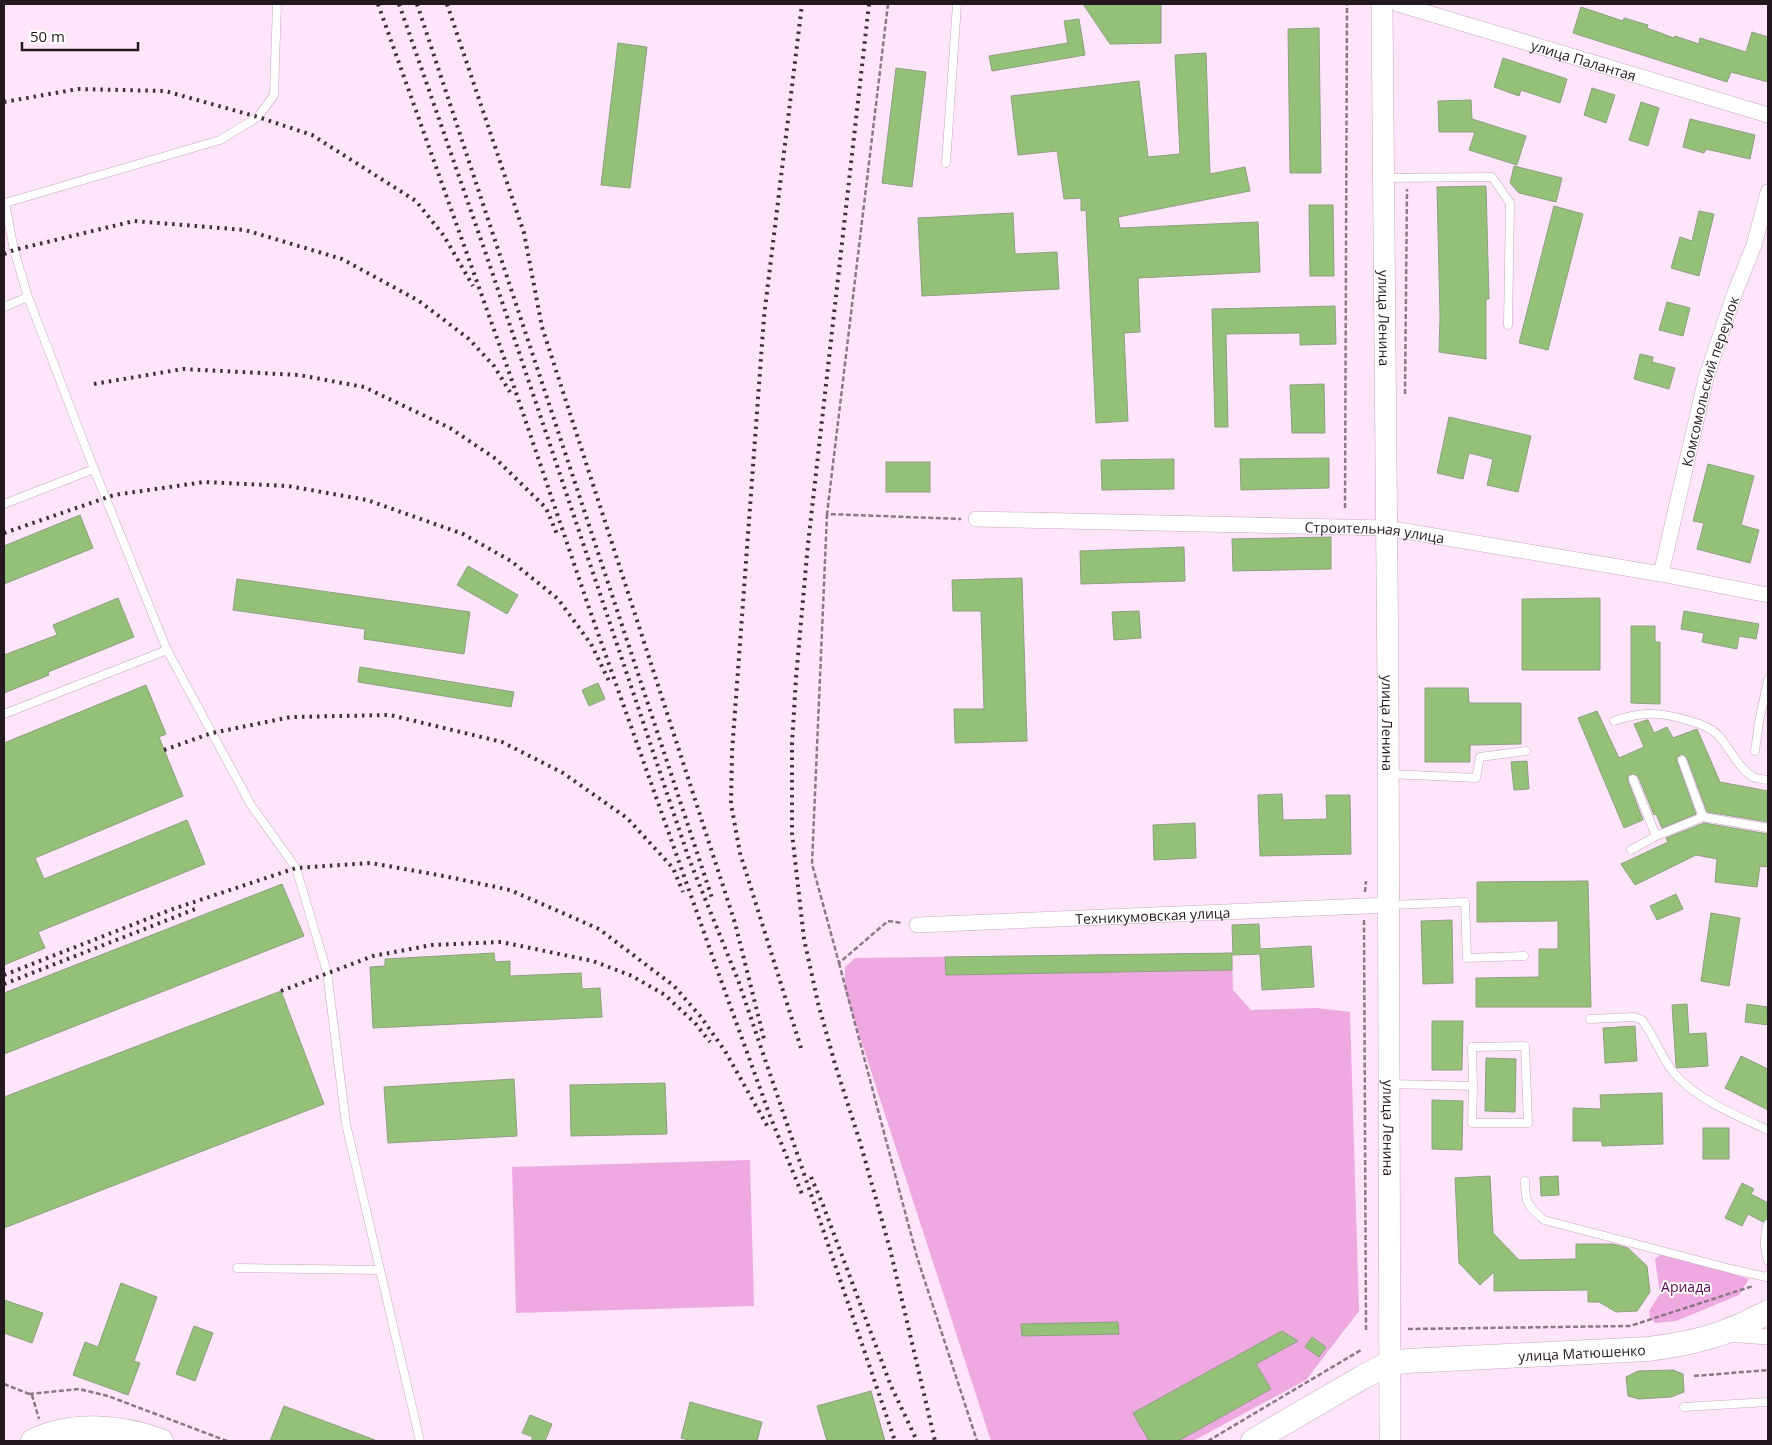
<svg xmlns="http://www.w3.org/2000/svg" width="1772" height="1445" font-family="'Open Sans',sans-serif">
	<rect width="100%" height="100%" fill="#ffe5f9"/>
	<!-- green -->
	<g fill="#eea9e0">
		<path d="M1232,953l1,37 18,20 66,-2 33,4 9,299 -53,69 -113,61h-202l-146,-450v-24l10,-9z"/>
		<path d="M750,1160l4,146 -238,7 -4,-146z"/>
		<path d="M1665,1252l84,27 -10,16 -63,26 -21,2 -5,-6 -1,-6 11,-17 -5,-35z"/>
	</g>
	<!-- building -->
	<g fill="#95c078" stroke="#8d9f82">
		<path d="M1083,4h78v39l-51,1z"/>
		<path d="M1581,7l42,14 1,-3 24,7 -1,3 27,10 1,-2 24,8 1,-6 46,14 6,-20 16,5v45l-37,-10 -4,10 -154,-49z"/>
		<path d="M1079,19l6,36 -93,16 -3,-15 79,-13 -4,-22z"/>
		<path d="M1319,28l2,145h-31l-2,-144z"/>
		<path d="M618,43l29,4 -17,141 -29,-3z"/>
		<path d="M1206,53l4,121 35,-7 5,24 -132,26 2,11 138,-6 2,50 -122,6 2,54 -16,1 4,88 -32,2 -10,-213 -5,1v-13l-17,1 -7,-48 -39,4 -7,-59 128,-15 9,76 32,-3 -5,-99z"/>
		<path d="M1503,58l64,21 -7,24 -39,-13 -2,6 -25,-9z"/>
		<path d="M896,68l30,4 -14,115 -30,-4z"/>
		<path d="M1592,88l23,7 -9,28 -22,-8z"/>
		<path d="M1471,100l1,19 54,17 -9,29 -48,-15 6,-18h-36l-1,-31z"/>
		<path d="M1641,102l18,6 -11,38 -19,-6z"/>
		<path d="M1690,119l65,16 -5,24 -44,-10 -2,4 -21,-6z"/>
		<path d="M1514,166l48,12 -6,24 -37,-9 -9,-10z"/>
		<path d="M1486,186l3,113h-3v60l-47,-7 1,-35 -3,-130z"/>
		<path d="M1309,205h24l1,71h-24z"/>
		<path d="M1554,206l29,8 -35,136 -29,-7z"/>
		<path d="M1699,211l15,3 -15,62 -28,-8 9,-31 12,4z"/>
		<path d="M1013,213l2,41 42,-2 2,37 -137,7 -4,-78z"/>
		<path d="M1667,302l23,6 -7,28 -24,-6z"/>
		<path d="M1335,306l1,38 -36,1v-12l-74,1 2,93h-13l-3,-118z"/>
		<path d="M1640,354l13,3 -1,5 23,6 -6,21 -35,-10z"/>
		<path d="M1324,384l1,49h-33l-2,-48z"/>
		<path d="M1449,417l82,19 -13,56 -31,-7 6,-26 -24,-6 -6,26 -26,-6z"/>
		<path d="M1329,458v30l-88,2 -1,-31z"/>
		<path d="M1174,459v30l-72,1 -1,-30z"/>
		<rect x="886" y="462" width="44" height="30"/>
		<path d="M1708,464l46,12 -13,49 18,5 -9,33 -53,-14 7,-26 -11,-2z"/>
		<path d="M80,515l13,33 -89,36v-38z"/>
		<path d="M1331,537v32l-98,2 -1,-32z"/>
		<path d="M1184,547l1,34 -104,3 -1,-33z"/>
		<path d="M468,566l50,29 -11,19 -50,-29z"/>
		<path d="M1022,578l5,163 -72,2 -1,-34h30l-3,-98h-28l-1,-31z"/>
		<path d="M237,579l233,33 -6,42 -100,-15 1,-10 -132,-19z"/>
		<path d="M118,598l16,39 -86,35 1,3 -45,18v-38l53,-20 -4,-10z"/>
		<path d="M1600,598v72h-78v-71z"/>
		<path d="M1139,611l2,27 -27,2 -2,-28z"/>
		<path d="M1684,611l75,13 -3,15 -17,-3 -2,13 -35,-7 2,-9 -23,-4z"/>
		<path d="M1631,626h24v16h5v62l-29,-1z"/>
		<path d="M360,667l154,25 -3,15 -153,-25z"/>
		<path d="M598,683l7,16 -16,7 -7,-16z"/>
		<path d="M146,685l20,49 -7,3 24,59 -148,62 9,21 143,-59 18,44 -167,68 7,16 -41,17v-222z"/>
		<path d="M1425,688h43l1,15h52v41l-51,1v17h-45z"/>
		<path d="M1597,711l22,47 25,-11 -10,-23 13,-4h1l6,13 13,-6 6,11 24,-9 23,53 48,9v31l-61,-10 -20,-54 -5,-4 -5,3v4l19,53 -34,14 -6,-14 -2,1 -16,-39 -7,-2 -3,2v5l15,39 -19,8 -46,-110z"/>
		<path d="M1527,761l2,28 -15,1 -3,-28z"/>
		<path d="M1282,794l1,26 44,-1 -1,-24h24l1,59 -91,2 -2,-61z"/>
		<path d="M1195,823l1,35 -42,2 -1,-35z"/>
		<path d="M1704,823l64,11v33l-8,-1 -3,21 -42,-5 2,-23 -21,-4 -61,30 -14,-21 47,-22 -2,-4z"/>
		<path d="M1588,881l3,126h-115v-29l63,-1v-28h19v-28l-81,1v-40z"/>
		<path d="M282,884l22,52 -300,118v-61z"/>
		<path d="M1676,894l7,15 -26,11 -7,-14z"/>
		<path d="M1711,913l29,5 -11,68 -28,-5z"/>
		<path d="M1452,920l1,63 -30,1 -2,-63z"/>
		<path d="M1259,924l1,25 51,-3 3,41 -52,3 -2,-36 -27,1 -1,-30z"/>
		<path d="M494,953l1,9 15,-1v15l71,-3 1,16 18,-1 2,29 -229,11 -3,-61 15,-1v-7z"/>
		<path d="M1232,953v17l-286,5 -1,-18z"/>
		<path d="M281,991l43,113 -320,124v-131z"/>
		<path d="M1687,1004l2,30 17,-1 2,33 -31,2 -1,-2 -4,-61z"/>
		<path d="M1747,1004l21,3v18l-23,-3z"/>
		<path d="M1432,1021h31l-1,49h-30z"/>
		<path d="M1635,1026l2,35 -32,2 -2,-35z"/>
		<path d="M1741,1056l27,13v41l-43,-22z"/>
		<path d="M1486,1058l30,1 -1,53 -30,-1z"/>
		<path d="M514,1079l3,57 -129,7 -4,-56z"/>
		<path d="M665,1083l2,51 -96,2 -1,-51z"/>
		<path d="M1662,1093l1,51 -61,2v-5h-29v-33l28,1 -1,-14z"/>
		<path d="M1432,1100l31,1 -1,49 -30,-1z"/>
		<rect x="1703" y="1128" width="26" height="31"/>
		<path d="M1490,1176l3,57 26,27 57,-1v-15h37l15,4 19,18 3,26 -13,19 -21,1 -17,-10h-11v-12l-94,1v-19l-14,13 -21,-22 -4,-85z"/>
		<path d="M1558,1176l1,19 -18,1 -1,-19z"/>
		<path d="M1742,1183l12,6 -3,5 17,9v16l-5,3 -15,-8 -6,12 -17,-8z"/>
		<path d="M121,1283l36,14 -23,64 6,2 -12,32 -55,-20 12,-33 13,5z"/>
		<path d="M4,1300l39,13 -11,30 -28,-10z"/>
		<path d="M1118,1322l1,12 -97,2 -1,-12z"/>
		<path d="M194,1326l19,7 -18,48 -19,-7z"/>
		<path d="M1282,1331l16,10 -42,23 15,25 -93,52h-29l-16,-28z"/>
		<path d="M1312,1337l14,10 -7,10 -14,-10z"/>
		<path d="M1673,1370l10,4 1,18 -13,5 -32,2 -11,-3 -2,-19 12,-6z"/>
		<path d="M871,1391l14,50h-58l-10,-35z"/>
		<path d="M690,1402l72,20 -5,19h-65l-11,-3z"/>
		<path d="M284,1406l91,34v1h-105z"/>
		<path d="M530,1415l22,9 -7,17h-14l2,-4 -11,-4z"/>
	</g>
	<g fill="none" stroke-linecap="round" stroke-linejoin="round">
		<defs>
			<g id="lane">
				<path d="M277,4l-3,91 -16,22 -38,23 -215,63 9,47 14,47 66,172 73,181 84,155 45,63 31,104 19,152 74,317"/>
				<path d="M946,163l11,-159"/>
				<path d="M1386,178l106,-1 18,26 -2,122"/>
				<path d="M4,307l24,-10"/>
				<path d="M4,504l90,-35"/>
				<path d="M4,714l163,-64"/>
				<path d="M1614,721c30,-10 47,-9 76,0 10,3 20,6 28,14 12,13 20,33 35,42 4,2 11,2 15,3"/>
				<path d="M1755,751l4,-29 9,-42"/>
				<path d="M1682,760l21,57 65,11"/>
				<path d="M1391,774l85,4 4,-21 46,-6"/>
				<path d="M1633,779l23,57"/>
				<path d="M1631,850l25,-14 47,-19"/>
				<path d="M1391,905l74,-3 2,56 57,-2"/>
				<path d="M1590,1019l44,-2 8,3c13,17 19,37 32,53 22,26 63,43 94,57"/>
				<path d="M1391,1084l82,2 -1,37h56l-3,-77 -53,1 1,39"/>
				<path d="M1525,1181c0,21 2,25 19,39l187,49 35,8 2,-2"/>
				<path d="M1768,1224c-5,13 -4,24 0,37"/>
				<path d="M237,1268l143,2"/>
				<path d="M1684,1407l84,-5"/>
			</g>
			<g id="street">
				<path id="s1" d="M1398,4l370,111"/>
				<path id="s2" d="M976,519l411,9 274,46 107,21"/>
				<path id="s3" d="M1661,574l45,-196 28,-83 20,-50 14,-53"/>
				<path id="s4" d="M917,925l472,-20"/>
				<path d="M1728,1334l40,3"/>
			</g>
			<g id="secondary">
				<path id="s5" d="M1382,4l6,684 2,753"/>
			</g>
			<g id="primary">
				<path d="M33,1441c40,-19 87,-15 128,0"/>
				<path id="s6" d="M1253,1441l110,-64 27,-14 18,-2 240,-12c48,-6 77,-14 120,-37"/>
			</g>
		</defs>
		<!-- lane casing -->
		<use href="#lane" stroke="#c5a7be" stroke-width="9"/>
		<!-- street casing -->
		<use href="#street" stroke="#c5a7be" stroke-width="16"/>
		<!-- secondary casing -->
		<use href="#secondary" stroke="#c5a7be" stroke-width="22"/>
		<!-- primary casing -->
		<use href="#primary" stroke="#c5a7be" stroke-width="25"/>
		<!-- path -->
		<g stroke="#8a7886" stroke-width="2.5" stroke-dasharray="5 2.5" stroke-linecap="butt">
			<path d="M888,4l-61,510 134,5"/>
			<path d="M1405,394l2,-205"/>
			<path d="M1345,508l2,-504"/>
			<path d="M827,514l-15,350 27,99 49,-42 14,2"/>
			<path d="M1365,892l1,-11"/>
			<path d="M1364,920l2,412"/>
			<path d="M839,963l78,294 60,184"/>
			<path d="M1408,1329l222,-3 123,-40"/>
			<path d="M1694,1376l74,-6"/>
			<path d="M4,1384l28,11 7,24"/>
			<path d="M29,1394l50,-5 29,7 119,45"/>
			<path d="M1208,1441l153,-91"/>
		</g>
		<!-- lane -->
		<use href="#lane" stroke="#fff" stroke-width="8"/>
		<!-- street -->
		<use href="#street" stroke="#fff" stroke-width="15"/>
		<!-- secondary -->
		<use href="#secondary" stroke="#fff" stroke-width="21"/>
		<!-- primary -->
		<use href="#primary" stroke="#fff" stroke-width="24"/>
		<!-- rail -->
		<g stroke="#3e313b" stroke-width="4" stroke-dasharray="2.5 5" stroke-linecap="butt">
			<path d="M378,4l130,365 80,236 130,367 52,144 32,78"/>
			<path d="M399,4l88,253 202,602 49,121 157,461"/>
			<path d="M417,4l296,897"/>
			<path d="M447,4l77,229 18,94 193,596 30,120"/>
			<path d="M869,4l-61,540 -12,134 -4,66v89l12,106 14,64 17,61 25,78 30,107 45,192"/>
			<path d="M4,102l74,-13 87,2 93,26 54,18 104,66 28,35 29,50"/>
			<path d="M4,254l10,-4 120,-29 111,9 97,29 77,42 50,38 25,27 16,26"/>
			<path d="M94,384l89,-15 116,6 65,12 86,41 46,31 50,49 11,26"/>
			<path d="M4,533l110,-38 90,-13 84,4 79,14 96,34 48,27 47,38 33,45 18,37"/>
			<path d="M164,750l48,-17 79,-16 99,-2 112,27 61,31 64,45 46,50 10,24"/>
			<path d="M4,975l166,-65 126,-42 75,-5 73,13 66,14 89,39 75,57 27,31 24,34 44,78"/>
			<path d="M4,984l194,-76"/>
			<path d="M281,991l92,-35 59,-11 69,-3 92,19 39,15 33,19 30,28 15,19"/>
			<path d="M801,1048l-61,-195 -9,-49 1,-52 32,-435 38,-313"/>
			<path d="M811,1177l12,28 68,181 26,55"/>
		</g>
	</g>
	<g text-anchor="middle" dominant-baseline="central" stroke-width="4" stroke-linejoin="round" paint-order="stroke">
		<!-- street labels -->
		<g font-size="14" fill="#231820" stroke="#fff">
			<text stroke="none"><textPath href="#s1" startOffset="194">улица Палантая</textPath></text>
			<text stroke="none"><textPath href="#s5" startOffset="314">улица Ленина</textPath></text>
			<text stroke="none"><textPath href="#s3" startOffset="199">Комсомольский переулок</textPath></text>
			<text stroke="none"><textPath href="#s2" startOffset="399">Строительная улица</textPath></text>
			<text stroke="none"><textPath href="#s5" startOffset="719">улица Ленина</textPath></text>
			<text stroke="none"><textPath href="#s4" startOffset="236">Техникумовская улица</textPath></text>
			<text stroke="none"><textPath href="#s5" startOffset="1124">улица Ленина</textPath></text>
			<text stroke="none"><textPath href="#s6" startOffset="350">улица Матюшенко</textPath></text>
		</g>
		<!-- park labels -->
		<g font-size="14" fill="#590550" stroke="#fff">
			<text x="1686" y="1286">Ариада</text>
		</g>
	</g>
	<!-- border -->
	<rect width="1772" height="1445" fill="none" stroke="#231820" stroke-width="10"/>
	<!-- scale -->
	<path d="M22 42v8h116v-8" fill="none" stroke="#231820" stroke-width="2.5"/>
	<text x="30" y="42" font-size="15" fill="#231820" stroke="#ffffff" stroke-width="4" paint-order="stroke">50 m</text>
</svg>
